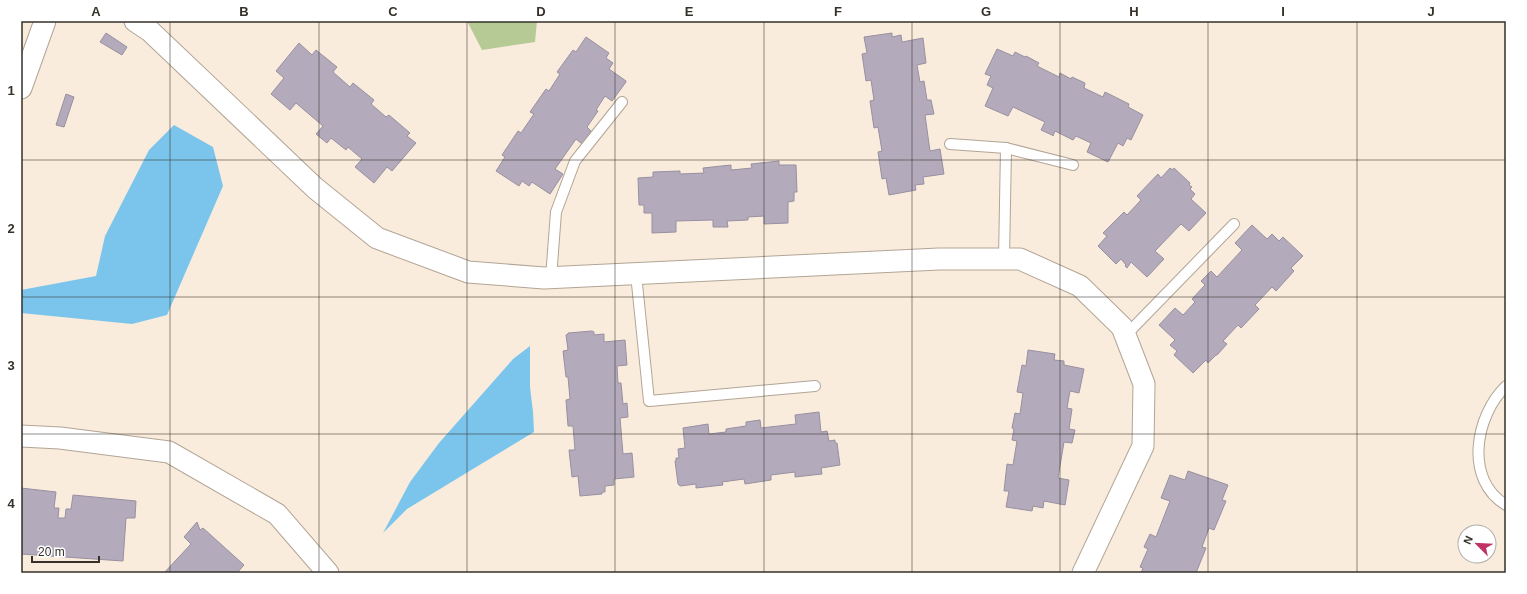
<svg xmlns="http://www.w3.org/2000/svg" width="1527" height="594" font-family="Arial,sans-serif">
	<rect width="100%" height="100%" fill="#faecdc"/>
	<!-- green -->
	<path fill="#b5ca95" d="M467,21h70l-2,21 -53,8z"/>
	<!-- water -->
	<g fill="#7bc5ec">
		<path d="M174,125l39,22 10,39 -56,129 -35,9 -111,-11v-23l75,-14 9,-40 44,-86z"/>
		<path d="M530,346v41l3,25 1,20 -127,77 -24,24 27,-51 29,-39 74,-84z"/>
	</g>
	<!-- building -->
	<g fill="#b3abbc" stroke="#9890a1">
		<path d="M106,33l21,14 -5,8 -22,-13z"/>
		<path d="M892,33v4l9,-2 1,7 21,-4 3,25 -9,2 3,17 4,-1 3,19h4l3,14 -9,1 5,36 10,-2 4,25 -21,3 1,7 -9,1 1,5 -27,5 -3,-17 -4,1 -4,-27 4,-1 -4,-24 -4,1 -4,-27 4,-1 -3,-20 -5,1 -4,-27 5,-1 -3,-16z"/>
		<path d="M586,37l23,16 -3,5 7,5 -4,6 17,12v1l-14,19 -7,-5 -9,14 2,1 -11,16 4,4 -9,13 -6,-5 -21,30 8,5 -13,20 -18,-12 -3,4 -7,-5 -3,5 -23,-15 9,-14 -3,-2 16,-24 3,2 13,-19 -4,-2 16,-23 3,2 11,-17 -3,-2 16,-22 3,2z"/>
		<path d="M299,43l13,12 4,-5 21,17 -4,5 17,15 3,-4 21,17 -3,4 15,13 3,-2 21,18 -3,3 9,7 -24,28 -5,-4 -13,16 -19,-16 7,-8 -14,-12 -2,3 -15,-12 -4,5 -11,-9 7,-8 -27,-23 -6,7 -19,-16 13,-16 -8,-7z"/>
		<path d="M997,49l16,7 2,-4 10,5 1,-1 13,7 -2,3 22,11 1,-4 11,6 1,-2 13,6 -1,5 19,9 2,-5 24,12 -1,3 15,8 -12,25 -4,-2 -4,8 -5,-3 -10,19 -21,-10 4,-9 -15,-7 -3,4 -18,-9 -2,5 -1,-1 -11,-5 4,-8 -32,-15 -5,9 -23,-10 8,-18 -6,-3 4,-9 -6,-2z"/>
		<path d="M66,94l8,3 -10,30 -8,-2z"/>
		<path d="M779,161v4h17l1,27h-3v9l-6,1v21l-24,1v-8l-16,1v3l-21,1 1,6h-15v-7l-37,1v11l-24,1v-20h-8v-8h-5l-1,-27 15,-1v-5l27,-1v3l24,-1 -1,-5 28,-3v5l21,-2 -1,-4z"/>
		<path d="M1170,168l3,2 1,-2 16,15 -1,2 3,2 -2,2 5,5 -4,5 15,14 -17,18 -8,-7 -26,27 9,8 -17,18 -16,-15 -4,6 -2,-2 1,-1 -5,-6 -5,5 -18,-18 9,-10 -4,-3 21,-21 3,3 14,-15 -4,-4 21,-22 3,4z"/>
		<path d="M1252,225l15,14 5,-5 7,7 4,-4 20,19 -12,12 3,3 -18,20 -4,-4 -17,18 4,4 -18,19 -3,-3 -15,16 4,3 -10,11h-1l-8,8 -2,-3 -13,13 -19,-18 3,-4 -7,-6 5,-5 -16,-15 16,-17 8,7 12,-13 -3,-3 13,-14 -4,-4 10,-10 6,6 25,-27 -7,-7z"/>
		<path d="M592,331l2,1v3l10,-1v8l21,-2 2,25 -10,1 1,17h3l2,21 4,-1 1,14 -8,1 3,36 9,-1 2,24 -20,2v6l-9,1v6h-3v2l-22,2 -2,-20 -6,1 -3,-27h6l-2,-24h-5l-2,-26 4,-1 -2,-22h-2l-3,-26 5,-1 -2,-15 2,-1v-1z"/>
		<path d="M1028,350l27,4 -1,6 10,1v4l20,4 -5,24 -9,-2 -3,17 5,1 -3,20 6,1 -3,13 -8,-1 -6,36 11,2 -4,25 -21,-4 -1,7 -10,-2 -1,5 -26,-4 3,-16h-5l3,-27 6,1 4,-24 -5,-1 2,-11 -2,-1 3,-15 5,1 3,-21 -6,-1 5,-27 4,1z"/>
		<path d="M819,412l2,20 6,-1 2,10 6,-1v3h2l3,22 -19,3 1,6 -27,3v-5l-24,3v5l-26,4 -1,-5 -22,3 1,3 -27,3v-4l-16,2 -2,-2 -3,-23h1v-3h3l-1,-9 7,-1 -2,-20 25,-4 1,10 17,-2v-3l20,-3v-4l14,-2 1,8 35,-4 -1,-9z"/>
		<path d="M1188,471l40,14 -6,15 4,1 -12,29 -5,-2 -7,19 4,1 -10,25h-55l2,-5 -3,-1 8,-18 -4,-2 6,-13 6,3 14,-36 -9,-3 9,-23 15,5z"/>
		<path d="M21,488l35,4 -2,16h5l-1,10h7l1,-9h5l2,-14 63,6 -1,17h-9l-3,43 -102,-7z"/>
		<path d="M197,522l3,8 3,-2 41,37 -7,8h-73l27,-29 -7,-7z"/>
	</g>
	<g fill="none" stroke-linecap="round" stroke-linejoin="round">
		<defs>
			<g id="service">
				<path d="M950,144l56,4 -2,111"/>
				<path d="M1006,148l67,17"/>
				<path d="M636,274l13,127 166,-15"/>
				<path d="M551,278l5,-66 19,-51 47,-59"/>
				<path d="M1125,336l109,-112"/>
				<path d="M1506,386c-31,30 -42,94 0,119"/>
			</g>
			<g id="minor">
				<path d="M135,21l15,10 165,157 62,50 91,34 76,6 395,-19h81l60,27 42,41 22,57 -1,62 -60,127"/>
				<path d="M21,88l24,-67"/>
				<path d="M21,436l39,2 109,14 108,62 51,59"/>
			</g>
		</defs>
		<!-- service casing -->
		<use href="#service" stroke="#b2a596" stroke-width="12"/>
		<!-- minor casing -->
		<use href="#minor" stroke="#b2a596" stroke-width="23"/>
		<!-- service -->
		<use href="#service" stroke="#fff" stroke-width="10"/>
		<!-- minor -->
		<use href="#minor" stroke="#fff" stroke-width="21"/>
	</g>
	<!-- grid -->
	<path fill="none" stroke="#35302a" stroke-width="1" stroke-opacity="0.55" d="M170,21v552M319,21v552M467,21v552M615,21v552M764,21v552M912,21v552M1060,21v552M1208,21v552M1357,21v552M21,160h1485M21,297h1485M21,434h1485"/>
	<!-- border -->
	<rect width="1527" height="594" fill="none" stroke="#ffffff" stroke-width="44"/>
	<!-- north arrow -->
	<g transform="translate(1477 544) rotate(294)"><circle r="19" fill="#ffffff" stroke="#aeacaa"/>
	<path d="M0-3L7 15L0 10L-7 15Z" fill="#c03365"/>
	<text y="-6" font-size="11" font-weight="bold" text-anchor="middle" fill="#35302a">N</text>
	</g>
	<!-- scale -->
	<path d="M32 556v6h67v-6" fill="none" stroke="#35302a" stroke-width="2"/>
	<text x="38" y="556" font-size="12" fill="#35302a" stroke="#ffffff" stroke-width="3" paint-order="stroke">20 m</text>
	<rect x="22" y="22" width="1483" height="550" fill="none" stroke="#35302a" stroke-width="1.5"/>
	<g font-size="13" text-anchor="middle" font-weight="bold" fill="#35302a">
		<text x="96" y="16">A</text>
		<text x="244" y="16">B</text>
		<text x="393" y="16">C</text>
		<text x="541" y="16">D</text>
		<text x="689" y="16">E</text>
		<text x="838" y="16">F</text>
		<text x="986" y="16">G</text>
		<text x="1134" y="16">H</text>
		<text x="1283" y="16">I</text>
		<text x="1431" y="16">J</text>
		<text x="11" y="95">1</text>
		<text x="11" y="233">2</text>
		<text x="11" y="370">3</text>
		<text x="11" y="508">4</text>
	</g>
</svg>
